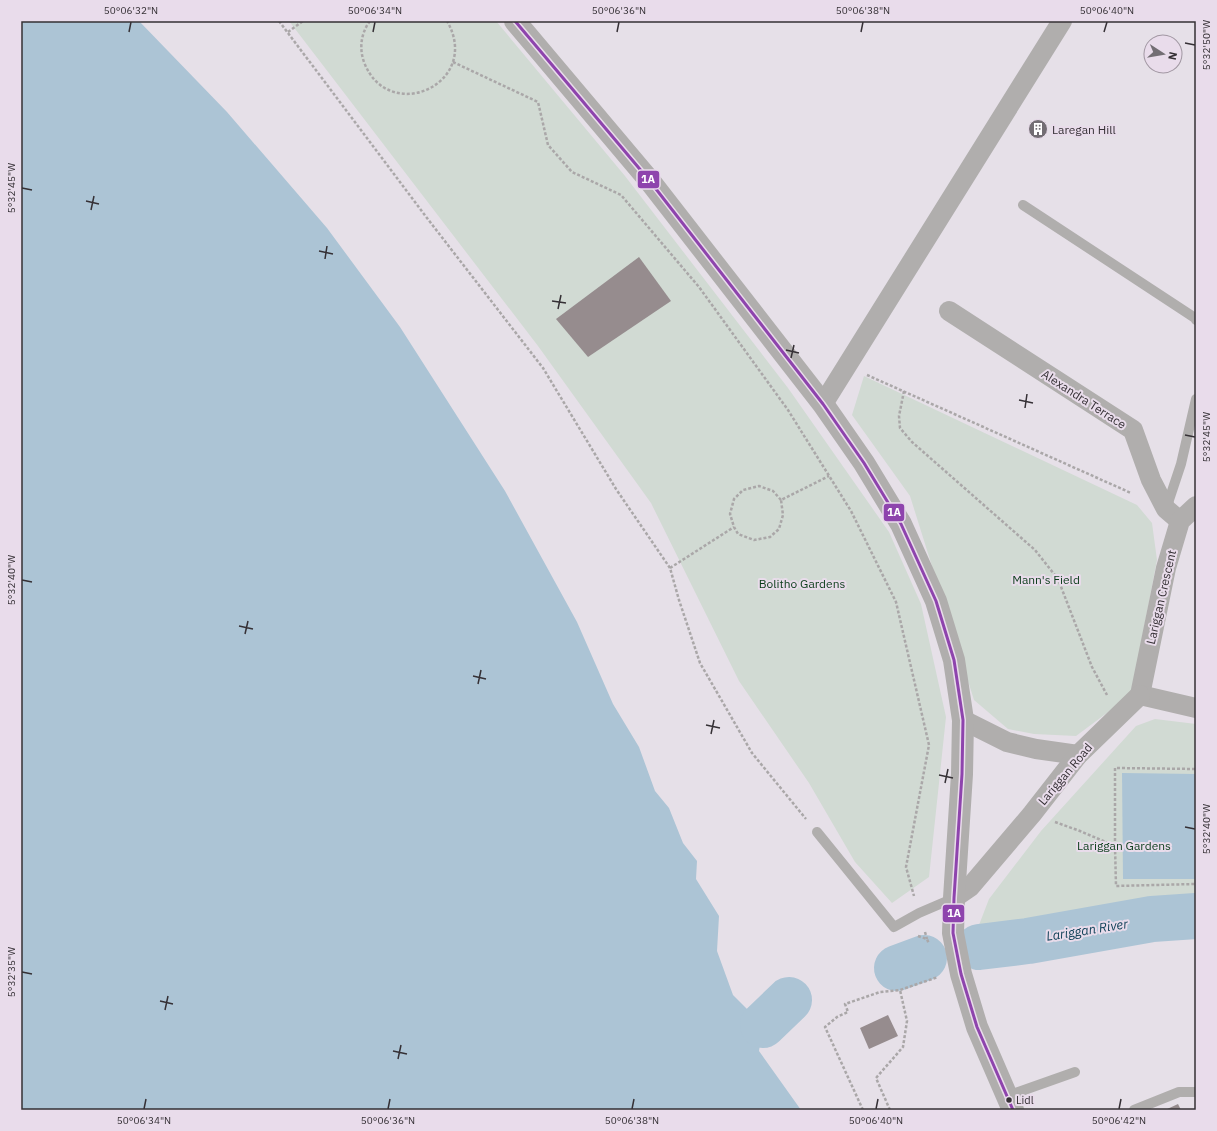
<svg xmlns="http://www.w3.org/2000/svg" width="1217" height="1131" font-family="'IBM Plex Sans',sans-serif">
	<rect width="100%" height="100%" fill="#e6e0e8"/>
	<!-- green -->
	<g fill="#d1dad3">
		<path d="M289,21h207l129,155 163,212 101,144 32,72 25,113 -17,160 -37,26 -37,-41 -46,-79 -70,-102 -88,-178 -113,-157z"/>
		<path d="M864,376l273,129 15,18 5,37 -26,135 -55,41 -42,-2 -26,-5 -34,-29 -64,-204 -58,-81z"/>
		<path d="M1155,719l41,5v188l-43,2 -132,16 -42,-5 10,-26 52,-68 95,-105z"/>
	</g>
	<!-- water -->
	<g fill="#acc4d5">
		<path d="M21,21h118l88,91 100,116 73,99 105,164 72,131 36,82 26,43 16,44 14,17 14,35 14,18 -1,18 23,37 -2,35 16,44 30,30 -4,26 42,59h-780z"/>
		<path d="M1122,773l74,1v105h-73z"/>
	</g>
	<g fill="none" stroke-linecap="round" stroke-linejoin="round">
		<!-- river -->
		<g stroke="#acc4d5" stroke-width="46">
			<path d="M979,947l49,-6 124,-22 44,-3"/>
			<path d="M897,968l27,-10"/>
			<path d="M763,1025l26,-25"/>
		</g>
	</g>
	<!-- building -->
	<g fill="#968c8e">
		<path d="M1037,122l8,5 -6,10 -8,-5z"/>
		<path d="M639,257l32,44 -83,56 -32,-38z"/>
		<path d="M888,1015l10,21 -29,13 -9,-21z"/>
		<path d="M1178,1104l3,6h-16z"/>
	</g>
	<g fill="none" stroke-linecap="round" stroke-linejoin="round">
		<!-- path -->
		<g stroke="#aaa7a8" stroke-width="2.5" stroke-dasharray="3 2" stroke-linecap="butt">
			<path d="M279,21l148,197 116,150 73,121 54,79 9,32 21,63 52,90 54,66"/>
			<path d="M370,21c-9,12 -11,27 -6,41 24,64 119,22 83,-41"/>
			<path d="M288,32l15,-11"/>
			<path d="M453,62l85,40 10,43 24,27 49,23 78,92 89,123 63,101 45,91 33,143 -23,122 8,29"/>
			<path d="M867,375l264,118"/>
			<path d="M904,391l-5,25 1,12 12,14 123,108 23,29 34,88 15,28"/>
			<path d="M781,500l-8,-9 -14,-5 -16,4 -9,9 -4,15 4,13 4,7 16,6 16,-3 9,-8 4,-14 -2,-15 48,-24"/>
			<path d="M670,568l64,-41"/>
			<path d="M1055,822l25,9 35,15 1,40 80,-2"/>
			<path d="M1115,846v-78l81,1"/>
			<path d="M925,932l2,7"/>
			<path d="M918,936l9,3 2,5"/>
			<path d="M863,1110l-38,-83 12,-10 11,-5 -3,-8 35,-12 20,-2 38,-13"/>
			<path d="M890,1110l-14,-32 27,-31 4,-26 -7,-31"/>
		</g>
		<!-- service -->
		<g stroke="#b0aead" stroke-width="10">
			<path d="M1023,205l172,113 1,2"/>
			<path d="M1166,509l15,-45 15,-65"/>
			<path d="M817,832l77,95 25,-14 35,-15"/>
			<path d="M1007,1096l68,-24"/>
			<path d="M1134,1110l45,-18h17"/>
		</g>
		<!-- minor -->
		<g stroke="#b0aead" stroke-width="20">
			<path d="M949,311l184,119 18,50 15,29 14,12"/>
			<path d="M823,404l239,-383"/>
			<path d="M1140,695l26,-127 14,-47 16,-15"/>
			<path d="M1140,695l56,13"/>
			<path d="M963,720l44,22 29,7 42,6"/>
			<path d="M954,898l16,-11 62,-73 46,-59 62,-60"/>
		</g>
		<!-- tertiary -->
		<path stroke="#b0aead" stroke-width="22" d="M515,21l134,159 174,224 41,59 37,61 35,77 18,59 9,60 -1,54 -8,124 -1,35 8,41 16,53 36,83"/>
		<defs>
			<path id="bus-1" d="M515,21l134,159 174,224 41,59 37,61 35,77 18,59 9,60 -1,54 -8,124 -1,35 8,41 16,53 36,83"/>
		</defs>
		<!-- bus-1 casing -->
		<use href="#bus-1" stroke="#e9dceb" stroke-width="6"/>
		<!-- bus-1 -->
		<use href="#bus-1" stroke="#8e44ad" stroke-width="3"/>
	</g>
	<!-- ticks -->
	<path fill="none" stroke="#353035" stroke-width="1.5" d="M129,32l2,-10M373,32l2,-10M617,32l2,-10M861,32l2,-10M1104,32l3,-10M1185,43l10,2M22,188l10,2M86,201l13,3M91,210l3,-14M319,251l14,3M325,259l2,-13M552,301l14,2M558,309l3,-14M786,350l13,3M791,358l3,-13M1019,400l14,3M1025,408l2,-14M1185,435l10,2M22,580l10,2M239,626l14,3M245,634l3,-13M473,676l13,3M478,684l3,-14M706,725l14,3M711,734l3,-14M939,775l14,3M945,783l3,-14M1185,827l10,2M22,972l10,2M160,1001l13,3M165,1010l3,-14M393,1051l14,3M398,1059l3,-14M144,1109l2,-10M388,1109l2,-10M632,1109l2,-10M876,1109l2,-10M1119,1109l2,-10"/>
	<!-- icons -->
	<defs>
		<symbol id="building-disc" viewBox="-11 -11 22 22"><circle r="9.5" fill="#736e74" stroke="#e9dceb"/><path d="M-4-6H4V6H1V3H-1V6H-4ZM-2.5-4.3h1.7v1.8h-1.7ZM.8-4.3h1.7v1.8H.8ZM-2.5-1h1.7V.8h-1.7ZM.8-1h1.7V.8H.8Z" fill="#fff"/></symbol>
	</defs>
	<g fill-rule="evenodd">
		<use href="#building-disc" x="1027" y="118" width="22" height="22"/>
	</g>
	<!-- markers -->
	<circle fill="#353035" stroke="#e9dceb" stroke-width="1.5" cx="1009" cy="1100" r="3.5"/>
	<g text-anchor="middle" dominant-baseline="central" stroke-width="4" stroke-linejoin="round" paint-order="stroke">
		<!-- bus labels -->
		<g font-size="11" fill="#353035" stroke="#e9dceb" text-anchor="start">
			<text x="1016" y="1100">Lidl</text>
		</g>
		<!-- poi labels -->
		<g font-size="12" fill="#353035" stroke="#e9dceb" text-anchor="start">
			<text x="1052" y="129">Laregan Hill</text>
		</g>
		<!-- street labels -->
		<g font-size="12" fill="#353035" stroke="#e9dceb">
			<text transform="translate(1084 399) rotate(33)">Alexandra Terrace</text>
			<text transform="translate(1161 597) rotate(-77)">Lariggan Crescent</text>
			<text transform="translate(1065 774) rotate(-50)">Lariggan Road</text>
		</g>
		<!-- park labels -->
		<g font-size="12" fill="#0a3c19" stroke="#e9dceb">
			<text x="1046" y="579">Mann's Field</text>
			<text x="802" y="583">Bolitho Gardens</text>
			<text x="1124" y="845">Lariggan Gardens</text>
		</g>
		<!-- water labels -->
		<g font-size="13" font-style="italic" fill="#104158" stroke="#e9dceb">
			<text transform="translate(1087 930) rotate(-9)">Lariggan River</text>
		</g>
	</g>
	<g stroke="#e9dceb" stroke-width="1.5">
		<rect x="637" y="170" width="23" height="19" rx="4" fill="#8e44ad"/>
		<rect x="883" y="503" width="22" height="19" rx="4" fill="#8e44ad"/>
		<rect x="942" y="904" width="23" height="19" rx="4" fill="#8e44ad"/>
	</g>
	<g font-size="11" text-anchor="middle" font-weight="bold" fill="#fff">
		<text x="648" y="183">1A</text>
		<text x="894" y="516">1A</text>
		<text x="954" y="917">1A</text>
	</g>
	<!-- border -->
	<rect width="1217" height="1131" fill="none" stroke="#e9dceb" stroke-width="44"/>
	<!-- north arrow -->
	<g transform="translate(1163 54) rotate(102)"><circle r="19" fill="#e9dceb" stroke="#a197a2"/>
	<path d="M0-3L7 15L0 10L-7 15Z" fill="#736e74"/>
	<text y="-6" font-size="11" font-weight="bold" text-anchor="middle" fill="#353035">N</text>
	</g>
	<rect x="22" y="22" width="1173" height="1087" fill="none" stroke="#353035" stroke-width="1.5"/>
	<g font-size="10" text-anchor="middle" fill="#353035">
		<text x="131" y="14">50°06'32"N</text>
		<text x="375" y="14">50°06'34"N</text>
		<text x="619" y="14">50°06'36"N</text>
		<text x="863" y="14">50°06'38"N</text>
		<text x="1107" y="14">50°06'40"N</text>
		<text transform="translate(1206 45) rotate(-90)" y="4">5°32'50"W</text>
		<text transform="translate(11 188) rotate(-90)" y="4">5°32'45"W</text>
		<text transform="translate(1206 437) rotate(-90)" y="4">5°32'45"W</text>
		<text transform="translate(11 580) rotate(-90)" y="4">5°32'40"W</text>
		<text transform="translate(1206 829) rotate(-90)" y="4">5°32'40"W</text>
		<text transform="translate(11 972) rotate(-90)" y="4">5°32'35"W</text>
		<text x="144" y="1124">50°06'34"N</text>
		<text x="388" y="1124">50°06'36"N</text>
		<text x="632" y="1124">50°06'38"N</text>
		<text x="876" y="1124">50°06'40"N</text>
		<text x="1119" y="1124">50°06'42"N</text>
	</g>
</svg>
